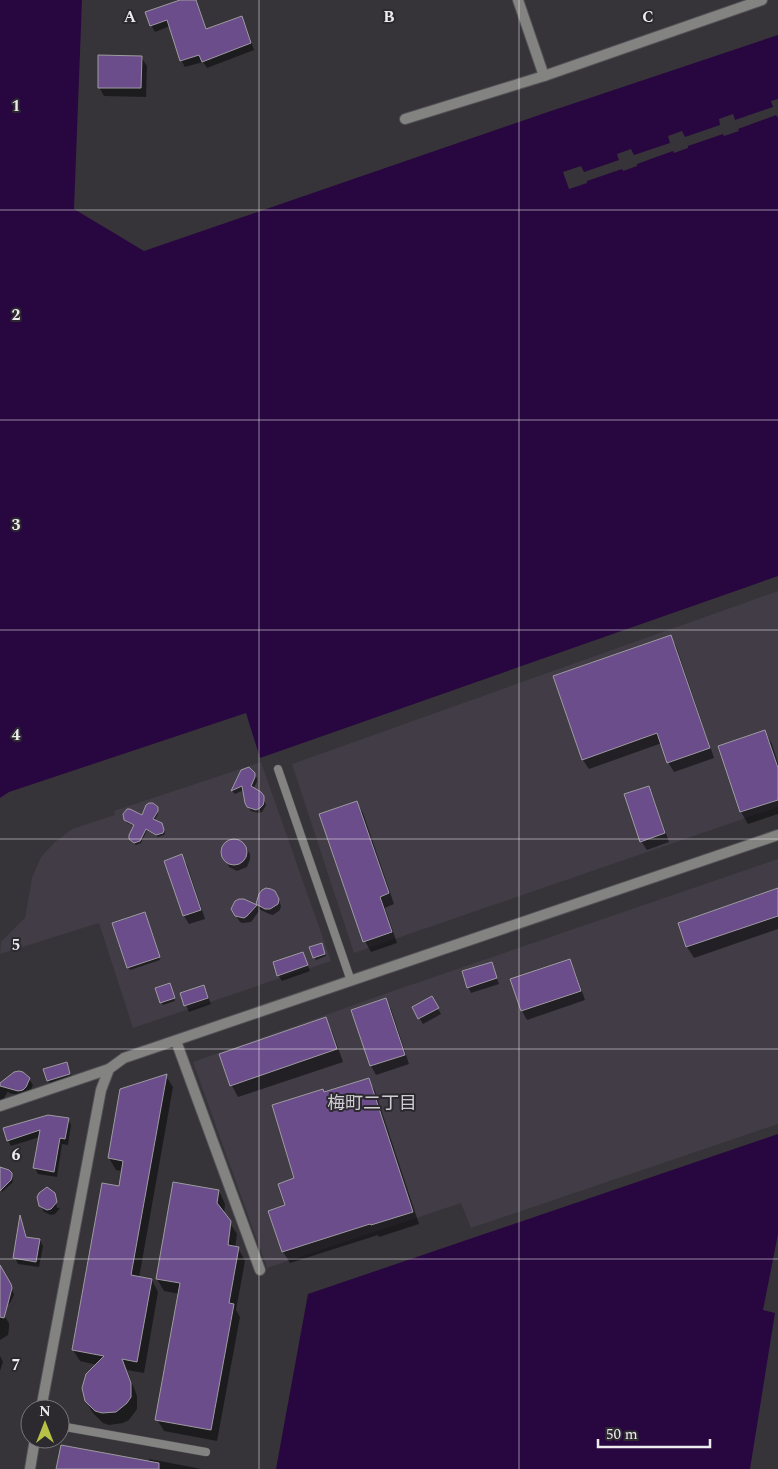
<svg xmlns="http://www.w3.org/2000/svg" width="778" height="1469" font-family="Spectral,'Noto Sans JP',serif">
	<rect width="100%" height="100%" fill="#363439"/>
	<!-- built -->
	<g fill="#413c46">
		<path d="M778,591v216l-424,146 -62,-189z"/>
		<path d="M261,762l70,199 -198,67 -34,-105 -99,31 1,-12 24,-24 7,-40 9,-21 14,-15 17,-13 43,-14 -1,-4z"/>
		<path d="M778,859v265l-307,104 -10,-25 -194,65 -74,-206 200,-71z"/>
	</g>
	<!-- water -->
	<g fill="#280740">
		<path d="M0,0h82l-8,209 70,42 401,-138 233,-78v541l-518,182 -14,-45 -237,79 -9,6z"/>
		<path d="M778,1134v100l-15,76 12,3 -25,156h-474l32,-175z"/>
	</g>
	<!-- pier -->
	<path fill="#363439" d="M778,99v19l-2,-3 -38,14 1,2 -15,5 -1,-2 -35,12v2l-14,5 -1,-2 -36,13v2l-14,5 -1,-2 -35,12v2l-18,6 -6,-17 18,-6 3,6 35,-12 -2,-6 14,-5 3,6 36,-12 -2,-7 14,-5 3,6 35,-12 -1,-6 14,-5 2,6 38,-13 -2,-6z"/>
	<!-- shadow -->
	<g fill="#0007">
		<path d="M184,0h12l11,30 34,-12 4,6 9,26 -47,18 -4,-6 -18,5 -4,-7 -11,-34 -15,6 -4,-7z"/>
		<path d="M141,57l6,9 -1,31 -42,-1 -5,-9z"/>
		<path d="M671,637l5,9 38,112 -40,14 -6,-10 -6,-19 -73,26 -6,-9 -28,-83z"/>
		<path d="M765,732l7,12 6,19v51l-30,10 -7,-12 -21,-65z"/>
		<path d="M242,771l12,3 3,4v4l-4,7 7,4 5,9 1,3 -4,7 -4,1 -7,-2 -5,-8 -2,-13 -9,4 -3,-3z"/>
		<path d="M648,787l5,9 16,46 -22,8 -6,-9z"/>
		<path d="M357,803l6,10 31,91 -9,4 12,35 -26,9 -6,-11z"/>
		<path d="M157,808l1,6 -4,7 9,6 2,6 -1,2 -6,2 -11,-7 -6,13 -5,2 -4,-4 3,-15 -8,-3 -1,-3 16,-4z"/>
		<path d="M230,840h5l8,4 3,4 4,6v5l-3,8 -10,4 -8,-4 -7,-16 4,-8z"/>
		<path d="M182,856l5,9 18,54 -16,5 -5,-8z"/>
		<path d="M778,890v39l-84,29 -7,-11 -8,-24z"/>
		<path d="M278,898l3,8 -1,4 -7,5 -4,-1 -12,-6 2,3 -8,11 -8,1 -3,-1 -4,-6 7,-16 16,7 -2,-3z"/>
		<path d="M146,916l14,44 -30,10 -2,-3z"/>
		<path d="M322,947l4,9 -10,4 -2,-3z"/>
		<path d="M303,953l7,18 -28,10 -4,-6z"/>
		<path d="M569,960l5,9 11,31 -58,20 -5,-9 -10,-31z"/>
		<path d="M491,963l8,21 -28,9 -3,-6z"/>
		<path d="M203,986l8,18 -22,8 -8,-18z"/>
		<path d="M171,987l4,14 -12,4 -2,-3z"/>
		<path d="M431,997l10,17 -18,10 -10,-16z"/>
		<path d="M386,1000l5,9 18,55 -33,11 -5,-9z"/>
		<path d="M325,1019l7,12 11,31 -105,35 -6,-11 -11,-31z"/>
		<path d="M66,1064l7,15 -22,7 -3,-6z"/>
		<path d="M166,1076l7,11 -34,191 13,2 6,12 -14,81 -17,-3 10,26v13l-8,11 -6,3 -14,2 -6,-2 -10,-10 -7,-12 11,-36 -17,-4 -7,-11 47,-162 2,-17 -6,-1 -7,-12z"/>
		<path d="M29,1079l4,6 -4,8 -7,3 -13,-3 -1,-2 -8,15v-22z"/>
		<path d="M368,1079l7,12 44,133 -40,13 -1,-2 -88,28 -7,-11 -13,-40 17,-6 37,-112z"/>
		<path d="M68,1119l3,6 -3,20 -6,-1 -5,33 -19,-3 -3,-6 5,-31 -29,9 -3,-6z"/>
		<path d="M0,1172l11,2 2,6 -1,3 -10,9 -2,-6z"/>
		<path d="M219,1191l6,13 -1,10 13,20 -2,14h3l7,13 -9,49 4,7 -23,124 -53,-10 -7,-12 23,-125 -16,-3 -7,-12z"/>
		<path d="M55,1196l2,12h3l-5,6 -4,1 -7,-3 -4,-7z"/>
		<path d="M21,1219l6,19 13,2 3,6 -4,21 -21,-3 -3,-6z"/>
		<path d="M0,1277l11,9 3,9 -4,8 -10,6z"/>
		<path d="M0,1309l9,14v5l-1,7 -8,5z"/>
		<path d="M0,1356l3,6 -3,9z"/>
		<path d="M149,1459l53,10h-144l91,-7z"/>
	</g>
	<!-- building -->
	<g fill="#6c4d8b" stroke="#9d9ba0">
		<path d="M180,0h16l10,29 36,-13 9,27 -49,19 -3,-7 -19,6 -13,-41 -17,6 -5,-14z"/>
		<path d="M98,55l44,1 -1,32h-43z"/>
		<path d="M671,635l39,113 -43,15 -10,-30 -75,27 -29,-84z"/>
		<path d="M765,730l13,38v32l-38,12 -22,-66z"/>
		<path d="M249,767l6,6v4l-4,9 10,6 3,4v5l-1,4 -3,3 -4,2 -9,-3 -2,-4 -3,-17 -11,5 10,-21z"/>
		<path d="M649,786l16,47 -25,9 -16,-48z"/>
		<path d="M357,801l32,92 -9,4 12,35 -29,10 -44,-128z"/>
		<path d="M149,803h4l5,4v4l-5,8 9,4 2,7 -1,3 -7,2 -10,-6 -6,12 -6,2 -5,-4v-4l5,-10 -10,-5 -1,-6 4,-5h3l12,6 4,-10z"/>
		<circle cx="234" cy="852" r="13"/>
		<path d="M182,854l19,56 -18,6 -19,-55z"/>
		<path d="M266,888l5,1 4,2 4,8 -1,5 -8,5h-5l-9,-5 3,-10 3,-4z"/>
		<path d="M778,888v28l-92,31 -8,-24z"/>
		<path d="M239,899h5l13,6 -10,11 -3,2 -9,-2 -4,-7 4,-8z"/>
		<path d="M145,912l15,45 -33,11 -15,-45z"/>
		<path d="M322,943l3,11 -12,4 -4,-11z"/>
		<path d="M303,952l5,13 -31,11 -4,-14z"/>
		<path d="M570,959l11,32 -60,20 -11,-32z"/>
		<path d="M492,962l5,16 -30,10 -5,-17z"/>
		<path d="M170,983l5,15 -15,5 -5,-15z"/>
		<path d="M204,985l4,13 -24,8 -4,-13z"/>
		<path d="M432,996l7,12 -21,11 -6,-12z"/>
		<path d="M386,998l19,57 -35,11 -19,-56z"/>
		<path d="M326,1017l11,32 -107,37 -11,-32z"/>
		<path d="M67,1062l3,12 -23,7 -4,-12z"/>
		<path d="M19,1071l4,1 7,6 -4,9 -3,3 -5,1 -18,-5v-3l14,-11z"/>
		<path d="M167,1074l-36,201 21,4 -15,83 -15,-3 9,24v14l-4,6 -11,9 -14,1 -7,-2 -10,-10 -3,-13 4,-14 18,-18 -32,-6 30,-167 17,3 4,-25 -15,-3 12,-69z"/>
		<path d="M369,1078l44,134 -42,13 -1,-1 -88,28 -14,-41 17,-6 -7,-21 16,-6 -22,-73 51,-16 1,3z"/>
		<path d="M48,1115l21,3 -4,21 -5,-1 -6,34 -21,-4 7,-38 -33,11 -4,-13z"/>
		<path d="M0,1167l9,3 3,3v3l-1,4 -11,11z"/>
		<path d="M173,1182l46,8 -2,13 14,18 -3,24 11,2 -10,56 5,1 -23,126 -56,-10 25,-137 -24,-4z"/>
		<path d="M47,1187l8,6 2,9 -6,7 -4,1 -8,-4 -2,-9 2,-4z"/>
		<path d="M20,1215l6,22 14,2 -4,23 -23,-4z"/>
		<path d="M0,1265l11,19 1,4 -8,30 -4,-1z"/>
		<path d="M61,1445l98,18v6h-103z"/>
	</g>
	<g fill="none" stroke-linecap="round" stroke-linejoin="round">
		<defs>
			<g id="service">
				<path d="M278,769l73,212"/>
				<path d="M60,1426l146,26"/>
			</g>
			<g id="minor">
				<path d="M518,0l26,76"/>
				<path d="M176,1041l84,229"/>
				<path d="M0,1106l109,-37"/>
			</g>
			<g id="tertiary">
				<path d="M405,119l139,-43 218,-76"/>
				<path d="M41,1409l60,-319 8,-21 15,-11 654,-223"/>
				<path d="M30,1469l5,-30"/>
			</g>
		</defs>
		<!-- service casing -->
		<use href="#service" stroke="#535156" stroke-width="9"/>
		<!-- minor casing -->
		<use href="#minor" stroke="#535156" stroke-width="12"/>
		<!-- tertiary casing -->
		<use href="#tertiary" stroke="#535156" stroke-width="12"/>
		<!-- service -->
		<use href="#service" stroke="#838481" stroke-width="8"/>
		<!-- minor -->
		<use href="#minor" stroke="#838481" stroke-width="10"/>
		<!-- tertiary -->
		<use href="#tertiary" stroke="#838481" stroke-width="10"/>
	</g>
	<!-- grid -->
	<path fill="none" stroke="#ecebee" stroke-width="1" stroke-opacity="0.55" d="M259,0v1469M519,0v1469M0,210h778M0,420h778M0,630h778M0,839h778M0,1049h778M0,1259h778"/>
	<g text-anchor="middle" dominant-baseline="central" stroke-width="4" stroke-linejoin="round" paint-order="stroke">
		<!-- neighbourhood labels -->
		<g font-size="18" fill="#cfcdd3" stroke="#2c2a2f">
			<text x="372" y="1103">梅町二丁目</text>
		</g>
	</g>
	<g font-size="16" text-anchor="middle" font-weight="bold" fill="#ecebee" stroke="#2c2a2f" stroke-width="4" stroke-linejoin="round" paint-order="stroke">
		<text x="130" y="22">A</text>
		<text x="389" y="22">B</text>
		<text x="648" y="22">C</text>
		<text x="16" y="111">1</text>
		<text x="16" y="320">2</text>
		<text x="16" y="530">3</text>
		<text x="16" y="740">4</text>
		<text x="16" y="950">5</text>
		<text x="16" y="1160">6</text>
		<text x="16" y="1370">7</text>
	</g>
	<!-- north arrow -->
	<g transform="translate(45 1424)"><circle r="24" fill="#2c2a2f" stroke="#79777b"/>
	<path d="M0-4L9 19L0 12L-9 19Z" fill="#b8c147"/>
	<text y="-8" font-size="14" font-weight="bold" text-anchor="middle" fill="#ecebee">N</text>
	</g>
	<!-- scale -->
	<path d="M598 1439v8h112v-8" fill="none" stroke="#ecebee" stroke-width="2.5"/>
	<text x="606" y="1439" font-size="15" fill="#ecebee" stroke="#2c2a2f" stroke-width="4" paint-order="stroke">50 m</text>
</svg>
